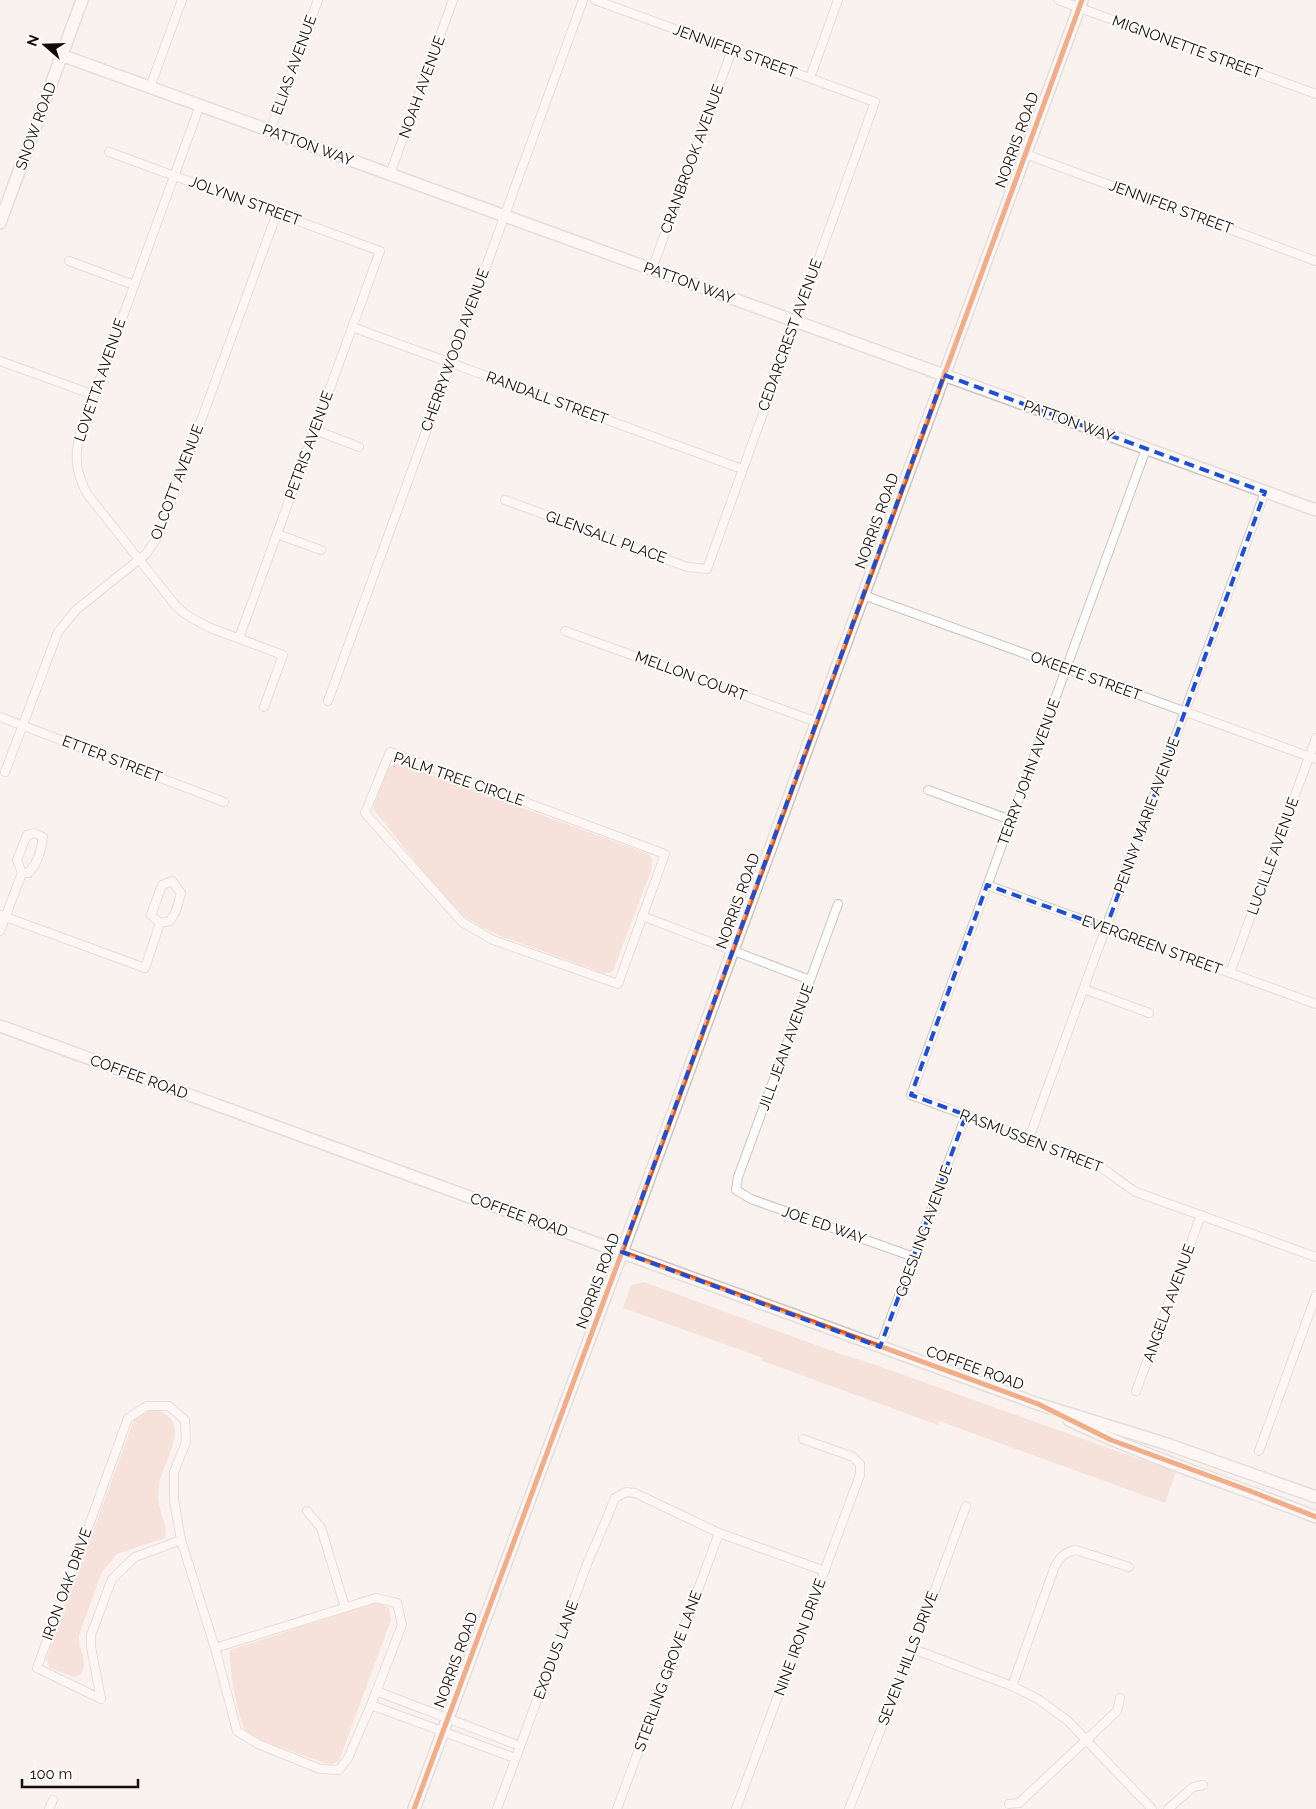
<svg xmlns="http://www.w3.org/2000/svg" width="1316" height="1809" font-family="Raleway,sans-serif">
	<rect width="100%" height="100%" fill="#faf2ef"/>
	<!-- green -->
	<g fill="#f3cfc4">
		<path d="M394,764h7l248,90 3,5v9l-39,103 -4,2h-6l-100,-36 -20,-9 -18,-11 -19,-17 -72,-90v-5l12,-33 3,-5z"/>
		<path d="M644,1282l199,73 30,9 303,108 -11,31 -226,-82 -1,4 -159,-58 -17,-6 1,-3 -140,-50 8,-23z"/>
		<path d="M147,1410c7,0 12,0 18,4 24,14 -3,51 -6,71 -1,7 -1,16 1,23 2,10 8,20 5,30l-48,16 -15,18 -23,63c-1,16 12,29 0,41l-6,1 -23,-9 -4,-9 88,-239 6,-6z"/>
		<path d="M377,1602l12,6 2,12 -52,141 -7,3 -8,-1 -72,-26c-2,-2 -4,-3 -6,-5 -8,-12 -18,-67 -16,-82z"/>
	</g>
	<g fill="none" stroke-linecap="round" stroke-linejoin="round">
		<defs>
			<g id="street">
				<path d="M1058,0l258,94"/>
				<path d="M810,78l28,-78"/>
				<path d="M150,87l32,-87"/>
				<path d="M200,105l-121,332c-5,22 -2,39 9,58l88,111 9,8 23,13 75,28 -19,52"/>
				<path d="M270,131l48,-131"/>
				<path d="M109,152l271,99 -141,387"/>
				<path d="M1025,154l291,107"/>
				<path d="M390,174l63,-174"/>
				<path d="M69,261l65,24"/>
				<path d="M652,269l80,-219"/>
				<path d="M352,327l390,142"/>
				<path d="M0,361l94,34"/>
				<path d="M315,430l44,17"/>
				<path d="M1146,449l-235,646 177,65c18,8 31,22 48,32l180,65"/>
				<path d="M505,500l182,67 20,2 168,-467 -280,-102"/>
				<path d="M277,534l44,16"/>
				<path d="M863,595l453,164"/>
				<path d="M565,631l252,91"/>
				<path d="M328,701l255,-701"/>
				<path d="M0,717l224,85"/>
				<path d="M390,752l275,102 -47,130 -125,-44 -31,-18 -97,-109z"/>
				<path d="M5,772l53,-140 18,-22 70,-56 13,-19 118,-322"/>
				<path d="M928,790l83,30"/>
				<path d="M987,885l329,119"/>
				<path d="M838,904l-100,273 -2,13 15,9 163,58"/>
				<path d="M0,915l145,53 15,-45 -9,-8 11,-30 10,-4 9,12 -5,18 -6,10 -10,2"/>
				<path d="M642,916l168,64"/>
				<path d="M0,931l22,-58 -5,-13 10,-25 8,-2 8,4c-2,14 -5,25 -14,36h-7"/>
				<path d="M1230,973l86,-235"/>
				<path d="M1084,989l65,24"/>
				<path d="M1029,1138l236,-646"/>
				<path d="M880,1347l86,-232"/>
				<path d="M1136,1391l65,-176"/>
				<path d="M1259,1451l57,-156"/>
				<path d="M307,1511l14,17 24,79"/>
				<path d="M181,1540l-46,17 -23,22 -21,56v12l10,52 -64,-31 91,-250 19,-12h22l16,14 1,22 -12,30v28l7,40 34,108 22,83 21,13 62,25 19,1 9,-12 23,-53 31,-80 -5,-22 -21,-5 -161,50"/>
				<path d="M913,1649l99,37 26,13 30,22 84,88"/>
				<path d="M1012,1686l43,-120c6,-10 10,-14 21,-16l53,17"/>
				<path d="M376,1691l144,55"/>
				<path d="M371,1705l144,53"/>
				<path d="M1009,1804l10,-1 98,-92 3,-13"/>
				<path d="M49,1809l4,-9"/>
				<path d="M497,1809l90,-245 22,-51 6,-15 11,-6 9,1 84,40 106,38"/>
				<path d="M617,1809l102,-276"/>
				<path d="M736,1809l124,-334v-11l-7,-7 -50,-18"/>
				<path d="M849,1809l64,-160 53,-143"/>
				<path d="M1168,1809l25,-22 10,-2"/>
			</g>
			<g id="secondary">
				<path d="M61,55l1255,455"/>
				<path d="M0,223l82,-223"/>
				<path d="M0,1026l1038,378 126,39 152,54"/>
				<path d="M1069,1420c79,38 165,65 247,97"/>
				<path d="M414,1809l208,-557 460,-1252"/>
			</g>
		</defs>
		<!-- street casing -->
		<use href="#street" stroke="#cdc4c1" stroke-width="10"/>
		<!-- secondary casing -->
		<use href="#secondary" stroke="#cdc4c1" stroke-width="14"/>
		<!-- street -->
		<use href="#street" stroke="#fefdfd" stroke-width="8"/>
		<!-- secondary -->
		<use href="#secondary" stroke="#fefdfd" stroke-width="11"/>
		<defs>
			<g id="cycleway">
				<path d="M622,1252l416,152 73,36 134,49 71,28"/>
				<path d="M414,1809l208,-557 460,-1252"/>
			</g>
		</defs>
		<!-- cycleway casing -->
		<use href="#cycleway" stroke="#fff" stroke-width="8"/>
		<!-- cycleway -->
		<use href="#cycleway" stroke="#e8590c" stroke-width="5"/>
	</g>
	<!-- marked area -->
	<path d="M0 0H1316V1809H0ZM944,375l321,117 -159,436 -119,-43 -76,210 55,20 -86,232 -258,-95z" fill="#faf2ef" fill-opacity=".55" fill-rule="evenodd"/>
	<path fill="none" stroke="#1d4ed8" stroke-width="4" stroke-dasharray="10 6" stroke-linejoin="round" d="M944,375l321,117 -159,436 -119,-43 -76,210 55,20 -86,232 -258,-95z"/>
	<g text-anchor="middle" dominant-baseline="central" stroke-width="4" stroke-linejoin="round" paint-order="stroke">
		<!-- street labels -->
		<g font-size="15" fill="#150a07" stroke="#fff">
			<text transform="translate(1187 47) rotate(20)">MIGNONETTE STREET</text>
			<text transform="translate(735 51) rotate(20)">JENNIFER STREET</text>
			<text transform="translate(294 65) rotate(-70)">ELIAS AVENUE</text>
			<text transform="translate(422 87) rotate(-70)">NOAH AVENUE</text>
			<text transform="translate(36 126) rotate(-70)">SNOW ROAD</text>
			<text transform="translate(1017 140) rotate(-70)">NORRIS ROAD</text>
			<text transform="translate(308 145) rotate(20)">PATTON WAY</text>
			<text transform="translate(692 159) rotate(-70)">CRANBROOK AVENUE</text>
			<text transform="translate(245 201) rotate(20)">JOLYNN STREET</text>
			<text transform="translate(1171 207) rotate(20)">JENNIFER STREET</text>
			<text transform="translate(689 283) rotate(20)">PATTON WAY</text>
			<text transform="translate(790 335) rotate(-70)">CEDARCREST AVENUE</text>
			<text transform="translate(455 350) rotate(-70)">CHERRYWOOD AVENUE</text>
			<text transform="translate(100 380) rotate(-71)">LOVETTA AVENUE</text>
			<text transform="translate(547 398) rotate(20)">RANDALL STREET</text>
			<text transform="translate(1069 421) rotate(20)">PATTON WAY</text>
			<text transform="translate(309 445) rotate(-70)">PETRIS AVENUE</text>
			<text transform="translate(177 482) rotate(-69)">OLCOTT AVENUE</text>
			<text transform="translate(877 521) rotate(-70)">NORRIS ROAD</text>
			<text transform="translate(606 537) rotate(20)">GLENSALL PLACE</text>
			<text transform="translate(691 676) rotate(20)">MELLON COURT</text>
			<text transform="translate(1086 676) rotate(20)">OKEEFE STREET</text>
			<text transform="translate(112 759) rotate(21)">ETTER STREET</text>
			<text transform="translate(1029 772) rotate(-70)">TERRY JOHN AVENUE</text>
			<text transform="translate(459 779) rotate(19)">PALM TREE CIRCLE</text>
			<text transform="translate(1147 815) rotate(-70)">PENNY MARIE AVENUE</text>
			<text transform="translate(1273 856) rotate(-70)">LUCILLE AVENUE</text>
			<text transform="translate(738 901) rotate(-70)">NORRIS ROAD</text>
			<text transform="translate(1152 945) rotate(20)">EVERGREEN STREET</text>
			<text transform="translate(786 1047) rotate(-70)">JILL JEAN AVENUE</text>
			<text transform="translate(139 1077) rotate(20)">COFFEE ROAD</text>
			<text transform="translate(1031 1141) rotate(21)">RASMUSSEN STREET</text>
			<text transform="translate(519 1215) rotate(20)">COFFEE ROAD</text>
			<text transform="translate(824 1225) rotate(19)">JOE ED WAY</text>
			<text transform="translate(924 1231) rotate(-70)">GOESLING AVENUE</text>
			<text transform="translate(598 1281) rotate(-70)">NORRIS ROAD</text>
			<text transform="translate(1169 1303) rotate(-70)">ANGELA AVENUE</text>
			<text transform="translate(975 1368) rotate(20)">COFFEE ROAD</text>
			<text transform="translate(67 1584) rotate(-70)">IRON OAK DRIVE</text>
			<text transform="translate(800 1637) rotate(-70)">NINE IRON DRIVE</text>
			<text transform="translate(556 1650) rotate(-70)">EXODUS LANE</text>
			<text transform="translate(908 1658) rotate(-69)">SEVEN HILLS DRIVE</text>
			<text transform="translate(456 1660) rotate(-70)">NORRIS ROAD</text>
			<text transform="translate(668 1671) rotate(-70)">STERLING GROVE LANE</text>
		</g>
	</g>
	<!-- north arrow -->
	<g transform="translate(45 45) rotate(290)" stroke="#ffffff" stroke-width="4" paint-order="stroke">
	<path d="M0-4L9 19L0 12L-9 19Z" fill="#150a07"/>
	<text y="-8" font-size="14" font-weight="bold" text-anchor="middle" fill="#150a07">N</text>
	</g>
	<!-- scale -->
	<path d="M22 1779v8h116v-8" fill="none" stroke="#150a07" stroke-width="2.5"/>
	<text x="30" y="1779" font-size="15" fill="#150a07" stroke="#ffffff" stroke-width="4" paint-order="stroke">100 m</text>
</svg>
